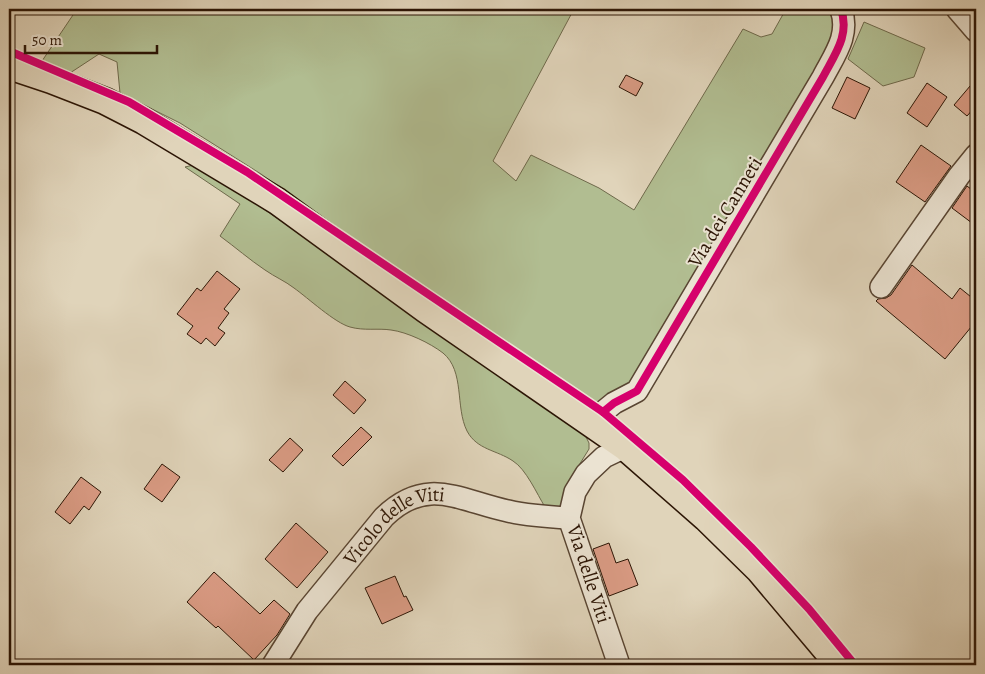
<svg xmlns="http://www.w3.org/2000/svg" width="985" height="674" font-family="Alegreya,serif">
	<rect width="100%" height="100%" fill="#e0d4ba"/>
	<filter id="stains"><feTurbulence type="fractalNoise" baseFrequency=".004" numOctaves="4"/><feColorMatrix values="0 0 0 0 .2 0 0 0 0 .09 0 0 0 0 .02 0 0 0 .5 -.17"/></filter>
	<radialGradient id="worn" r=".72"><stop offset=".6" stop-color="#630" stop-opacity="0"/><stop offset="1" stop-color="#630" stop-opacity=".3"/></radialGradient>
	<!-- green -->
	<g fill="#b1bd91" stroke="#6e694b">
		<path d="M77,9h497l-81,152 23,20 15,-26 68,33 35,22 109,-181 18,8 11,-3 14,-25h42l5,11 -1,22 -201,348 -33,15 -140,-94 -197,-137 -81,-51 -60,-30 -3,-31 -18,-8 -29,19 -28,-12z"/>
		<path d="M864,22l61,26 -11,29 -31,9 -35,-27z"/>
		<path d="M198,164l375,257 11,12 5,10v6l-13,21 -13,38 -18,-1c-8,-13 -19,-38 -32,-46 -16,-11 -36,-11 -46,-30 -12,-24 -2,-60 -24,-78 -13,-10 -36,-21 -52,-23 -13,-2 -27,1 -41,-3 -15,-4 -42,-29 -56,-39 -9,-7 -19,-11 -29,-18 -15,-10 -30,-23 -45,-34l20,-32 -55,-37z"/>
	</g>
	<!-- building -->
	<g fill="#db9c85" stroke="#2c1505">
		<path d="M626,75l17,8 -7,13 -17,-9z"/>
		<path d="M847,77l23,11 -15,31 -23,-11z"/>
		<path d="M976,79v27l-9,10 -13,-11z"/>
		<path d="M927,83l20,14 -20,30 -20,-14z"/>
		<path d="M921,145l30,21 -26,36 -29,-20z"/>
		<path d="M967,186l9,7v33l-24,-18z"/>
		<path d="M912,265l40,34 8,-11 16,13v20l-31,38 -69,-58 2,-2 8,-1 5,-3z"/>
		<path d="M217,271l23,18 -16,20 5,4 -11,15 7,5 -10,13 -9,-8 -5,6 -14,-10 6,-8 -16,-12 20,-26 4,3z"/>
		<path d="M345,381l21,19 -12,14 -21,-19z"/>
		<path d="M361,427l11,10 -29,29 -11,-10z"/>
		<path d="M290,438l13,12 -20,22 -14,-12z"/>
		<path d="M162,464l18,13 -18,25 -18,-13z"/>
		<path d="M81,477l20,15 -12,18 -5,-4 -14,18 -15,-12z"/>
		<path d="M296,523l32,29 -31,36 -32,-29z"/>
		<path d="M609,543l7,20 12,-4 10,26 -29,11 -16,-47z"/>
		<path d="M214,572l46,42 14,-14 16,14 -13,21 -23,25 -36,-34 -2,2 -29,-26z"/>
		<path d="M395,576l9,21 2,-1 7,14 -31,14 -17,-36z"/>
	</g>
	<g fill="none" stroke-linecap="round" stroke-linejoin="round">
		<defs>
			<g id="minor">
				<path d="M957,9l19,22"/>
				<path d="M881,287l78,-111 17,-21"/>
				<path d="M603,412l11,-9 23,-12 186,-314c12,-23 27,-42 18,-68"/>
				<path id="s1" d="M273,665l34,-54 77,-94c43,-42 76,-16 124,-6 21,5 41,6 61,7"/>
				<path d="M619,665l-50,-147 6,-26 11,-18 18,-17 21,-10"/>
			</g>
			<path id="major" d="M9,66l42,14 54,21 39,20 133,80 148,108 200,138 81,71 53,52 80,95"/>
		</defs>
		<!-- minor casing -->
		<use href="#minor" stroke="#594532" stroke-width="24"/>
		<!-- major casing -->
		<use href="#major" stroke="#2c1505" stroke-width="29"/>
		<!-- minor -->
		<use href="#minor" stroke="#ebe3d2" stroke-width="21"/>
		<!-- major -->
		<use href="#major" stroke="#e0d4ba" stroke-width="26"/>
		<defs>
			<g id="cycleway">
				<path d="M9,51l120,51 118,70 356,240 80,68 68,67 58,62 46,56"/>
				<path d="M603,412l11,-9 23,-12 186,-314c12,-23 27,-42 18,-68"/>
			</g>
		</defs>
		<!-- cycleway casing -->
		<use href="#cycleway" stroke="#ebe3d2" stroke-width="11"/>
		<!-- cycleway -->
		<use href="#cycleway" stroke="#d6006c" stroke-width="8"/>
	</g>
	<g text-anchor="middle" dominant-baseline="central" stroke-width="4" stroke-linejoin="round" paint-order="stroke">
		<!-- street labels -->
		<g font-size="20" fill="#2c1505" stroke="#ebe3d2">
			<text transform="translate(725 212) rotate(-59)">Via dei Canneti</text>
			<text stroke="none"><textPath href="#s1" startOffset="190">Vicolo delle Viti</textPath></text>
			<text transform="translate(589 574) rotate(72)">Via delle Viti</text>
		</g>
	</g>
	<!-- margin -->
	<rect width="985" height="674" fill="none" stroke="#e0d4ba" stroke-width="30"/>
	<rect x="10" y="10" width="965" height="654" fill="none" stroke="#2c1505" stroke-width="2.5"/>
	<rect x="15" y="15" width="955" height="644" fill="none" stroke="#2c1505"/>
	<!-- scale -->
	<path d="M25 45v8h132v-8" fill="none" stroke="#2c1505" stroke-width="2.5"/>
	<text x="32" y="45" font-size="15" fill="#2c1505" stroke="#ebe3d2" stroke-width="4" paint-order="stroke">50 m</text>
	<rect width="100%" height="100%" filter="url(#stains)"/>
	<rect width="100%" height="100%" fill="url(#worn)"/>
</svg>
